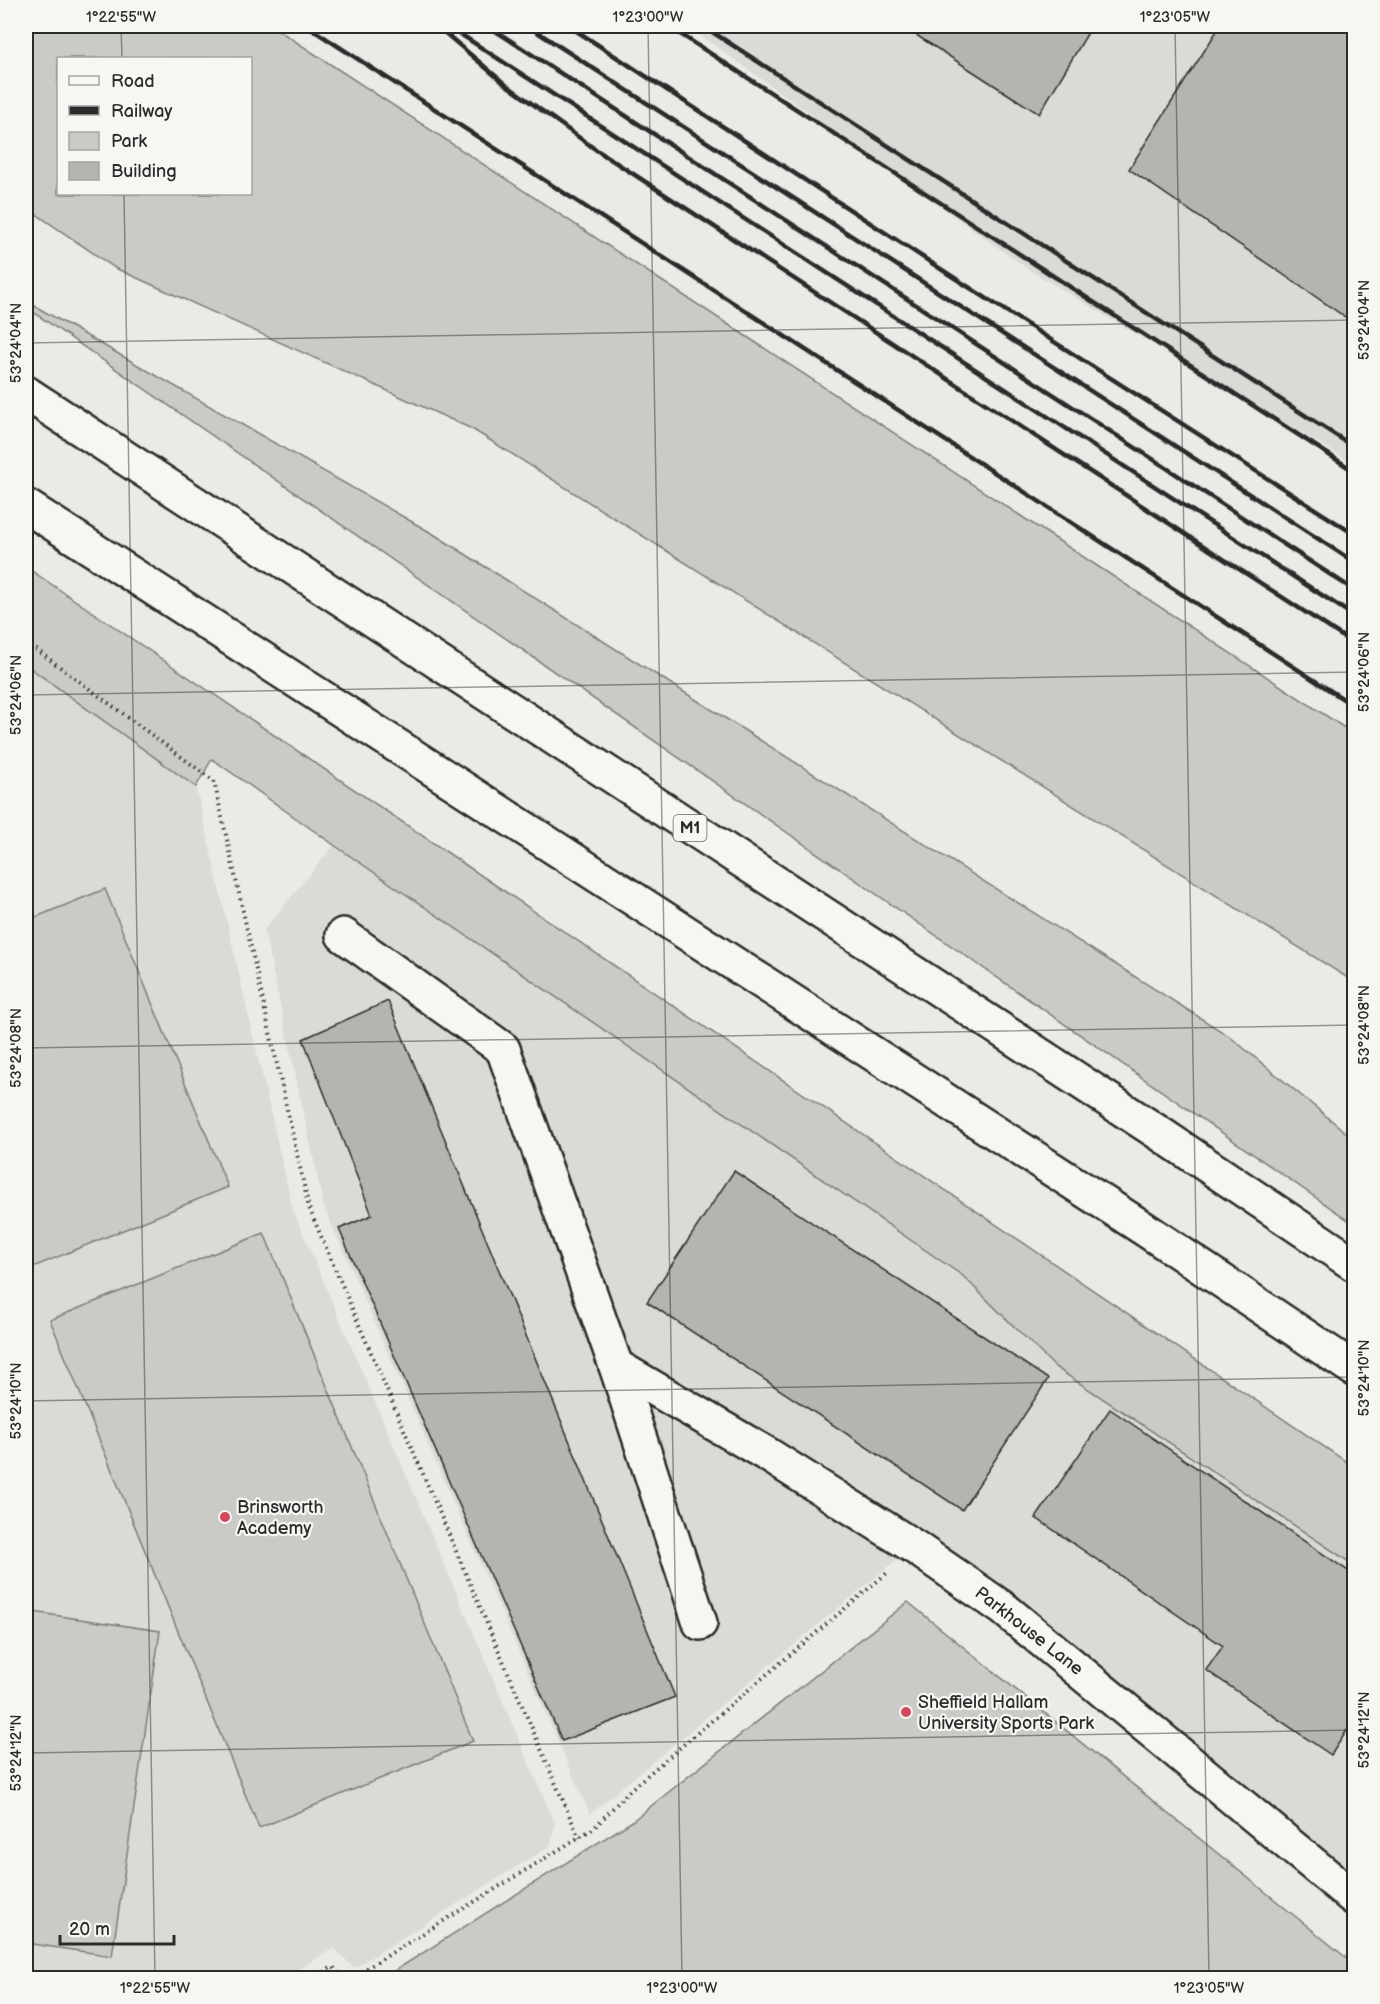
<svg xmlns="http://www.w3.org/2000/svg" width="1380" height="2004" font-family="'Balsamiq Sans',sans-serif">
	<rect width="100%" height="100%" fill="#eaeae6"/>
	<filter id="ink" filterUnits="userSpaceOnUse"><feTurbulence type="fractalNoise" baseFrequency=".0167" numOctaves="2"/><feDisplacementMap in="SourceGraphic" scale="12" xChannelSelector="R" yChannelSelector="G"/><feConvolveMatrix kernelMatrix="1 2 1 2 8 2 1 2 1" color-interpolation-filters="sRGB"/></filter>
	<g filter="url(#ink)">
		<!-- built -->
		<g fill="#dadad6">
			<path d="M687,26h667v438l-323,-193z"/>
			<path d="M26,665l170,122 97,423 262,614 -5,22 -196,122 -20,-20 -50,30h-258z"/>
			<path d="M334,845l629,431 92,91 299,198v340l-441,-359 -323,268 -266,-607 -60,-277z"/>
		</g>
		<!-- green -->
		<g fill="#cacac7" stroke="#7a7a79" stroke-width="1.5" fill-rule="evenodd">
			<path d="M26,26h246l1082,708v248l-882,-553 -357,-161 -89,-61zM58,58h192v136h-192z"/>
			<path d="M26,301l409,234 794,501 125,103v85l-1328,-917z"/>
			<path d="M26,567l1328,900v98l-299,-198 -92,-91 -629,-431 -122,-86 -16,28 -170,-122z"/>
			<path d="M105,889l123,298 -202,83v-349z"/>
			<path d="M264,1233l209,508 -214,87 -209,-508z"/>
			<path d="M908,1602l446,362v14h-971l248,-156z"/>
			<path d="M26,1611l134,20 -48,325 -86,-13z"/>
		</g>
		<!-- building -->
		<g fill="#b4b4b1" stroke="#2b2b2b" stroke-width="1.5">
			<path d="M902,26h190l-53,88z"/>
			<path d="M1220,26h134v297l-225,-154z"/>
			<path d="M388,1001l287,696 -113,44 -223,-512 33,-14 -69,-176z"/>
			<path d="M734,1171l314,208 -86,131 -315,-208z"/>
			<path d="M1110,1409l244,166v145l-23,35 -125,-85 17,-24 -187,-128z"/>
		</g>
		<g fill="none" stroke-linecap="round" stroke-linejoin="round">
			<defs>
				<g id="minor">
					<path d="M343,935l160,114 113,317 84,257"/>
					<path d="M616,1366l154,90 146,92 88,61 350,289"/>
				</g>
				<g id="highway">
					<path d="M26,393l1136,742 192,129"/>
					<path d="M26,506l1120,724 208,139"/>
				</g>
			</defs>
			<!-- minor casing -->
			<use href="#minor" stroke="#2b2b2b" stroke-width="38"/>
			<!-- highway casing -->
			<use href="#highway" stroke="#2b2b2b" stroke-width="38"/>
			<!-- path -->
			<g stroke="#2b2b2b" stroke-width="4" stroke-dasharray="1.5 4.5" stroke-linecap="butt">
				<path d="M26,642l188,139 95,427 270,630"/>
				<path d="M313,1978l20,-11 11,11"/>
				<path d="M351,1978l243,-150 37,-39 256,-216"/>
			</g>
			<!-- minor -->
			<use href="#minor" stroke="#f6f6f2" stroke-width="33"/>
			<!-- highway -->
			<use href="#highway" stroke="#f6f6f2" stroke-width="33"/>
			<!-- rail -->
			<g stroke="#2b2b2b" stroke-width="4.5">
				<path d="M307,26l1047,680"/>
				<path d="M437,26l68,58 90,65 759,495"/>
				<path d="M448,26l906,590"/>
				<path d="M488,26l866,564"/>
				<path d="M528,26l826,536"/>
				<path d="M569,26l381,249 404,259"/>
				<path d="M668,26l686,445"/>
				<path d="M703,26l651,421"/>
			</g>
		</g>
	</g>
	<!-- ticks -->
	<path fill="none" stroke="#2b2b2b" stroke-width="1.5" stroke-opacity="0.45" d="M121,26l1,32M648,26l34,1952M1175,26l34,1952M124,194l31,1784M26,343l1328,-23M26,695l1328,-23M26,1048l1328,-23M26,1401l1328,-24M26,1753l1328,-23"/>
	<!-- markers -->
	<g fill="#d1495b" stroke="#f6f6f2" stroke-width="2">
		<circle cx="225" cy="1517" r="6"/>
		<circle cx="906" cy="1712" r="6"/>
	</g>
	<g text-anchor="middle" dominant-baseline="central" stroke-width="4.5" stroke-linejoin="round" paint-order="stroke">
		<!-- shield labels -->
		<rect fill="#f6f6f2" stroke="#686867" stroke-width="1.5" x="673.5" y="815" width="33" height="26" rx="4.5"/>
		<g font-size="16" font-weight="bold" fill="#2b2b2b">
			<text x="690" y="828">M1</text>
		</g>
		<!-- poi labels -->
		<g font-size="18" fill="#2b2b2b" stroke="#f6f6f2" text-anchor="start">
			<text x="237" y="1507">Brinsworth<tspan x="237" dy="21">Academy</tspan></text>
			<text x="918" y="1702">Sheffield Hallam<tspan x="918" dy="21">University Sports Park</tspan></text>
		</g>
		<!-- street labels -->
		<g font-size="18" fill="#2b2b2b" stroke="#f6f6f2">
			<text transform="translate(1029 1631) rotate(38)">Parkhouse Lane</text>
		</g>
	</g>
	<!-- margin -->
	<rect width="1380" height="2004" fill="none" stroke="#f6f6f2" stroke-width="66"/>
	<!-- legend -->
	<rect x="57" y="57" width="195" height="138" fill="#f6f6f2" stroke="#a5a5a2" stroke-width="1.5"/>
	<rect x="69" y="76" width="30" height="9" fill="#f6f6f2" stroke="#a5a5a2" stroke-width="1.5"/>
	<text x="111" y="87" font-size="18" fill="#2b2b2b">Road</text>
	<rect x="69" y="106" width="30" height="9" fill="#2b2b2b" stroke="#a5a5a2" stroke-width="1.5"/>
	<text x="111" y="117" font-size="18" fill="#2b2b2b">Railway</text>
	<rect x="69" y="132" width="30" height="18" fill="#cacac7" stroke="#a5a5a2" stroke-width="1.5"/>
	<text x="111" y="147" font-size="18" fill="#2b2b2b">Park</text>
	<rect x="69" y="162" width="30" height="18" fill="#b4b4b1" stroke="#a5a5a2" stroke-width="1.5"/>
	<text x="111" y="177" font-size="18" fill="#2b2b2b">Building</text>
	<!-- scale -->
	<path d="M60 1935v9h114v-9" fill="none" stroke="#2b2b2b" stroke-width="3"/>
	<text x="69" y="1935" font-size="18" fill="#2b2b2b" stroke="#f6f6f2" stroke-width="4.5" paint-order="stroke">20 m</text>
	<rect x="33" y="33" width="1314" height="1938" fill="none" stroke="#2b2b2b" stroke-width="2"/>
	<g font-size="15" text-anchor="middle" fill="#2b2b2b">
		<text x="121" y="22">1°22'55"W</text>
		<text x="648" y="22">1°23'00"W</text>
		<text x="1175" y="22">1°23'05"W</text>
		<text transform="translate(1364 320) rotate(-90)" y="5">53°24'04"N</text>
		<text transform="translate(16 343) rotate(-90)" y="5">53°24'04"N</text>
		<text transform="translate(1364 672) rotate(-90)" y="5">53°24'06"N</text>
		<text transform="translate(16 695) rotate(-90)" y="5">53°24'06"N</text>
		<text transform="translate(1364 1025) rotate(-90)" y="5">53°24'08"N</text>
		<text transform="translate(16 1048) rotate(-90)" y="5">53°24'08"N</text>
		<text transform="translate(1364 1378) rotate(-90)" y="5">53°24'10"N</text>
		<text transform="translate(16 1401) rotate(-90)" y="5">53°24'10"N</text>
		<text transform="translate(1364 1730) rotate(-90)" y="5">53°24'12"N</text>
		<text transform="translate(16 1753) rotate(-90)" y="5">53°24'12"N</text>
		<text x="155" y="1993">1°22'55"W</text>
		<text x="682" y="1993">1°23'00"W</text>
		<text x="1209" y="1993">1°23'05"W</text>
	</g>
</svg>
